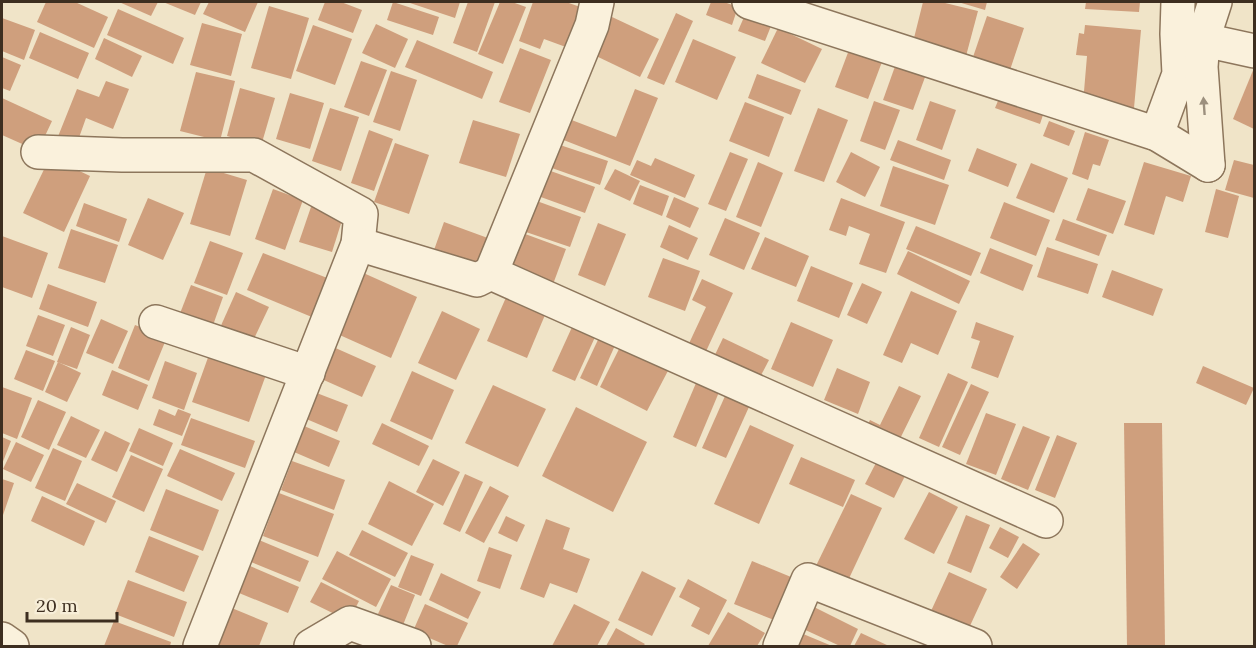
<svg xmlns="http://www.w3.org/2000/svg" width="1256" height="648" font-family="Lora,serif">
	<rect width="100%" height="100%" fill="#f0e4c8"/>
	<!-- building -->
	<g fill="#cf9f7d">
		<path d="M46,2h29l33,15 -14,31 -57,-26z"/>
		<path d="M119,2h39l-7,14z"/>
		<path d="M163,2h38l-6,13z"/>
		<path d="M209,2h49l-13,30 -42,-18z"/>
		<path d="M325,2h16l21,8 -9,23 -35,-13z"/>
		<path d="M393,2l46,15 -6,18 -46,-15z"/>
		<path d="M407,2h53l-5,16z"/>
		<path d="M468,2h27l-18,50 -24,-9z"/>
		<path d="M500,2h12l14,5 -23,57 -25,-10z"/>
		<path d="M533,2h33l23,8 -15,40 -30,-11 -4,10 -21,-8z"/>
		<path d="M711,2h13l14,5 -6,18 -26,-10z"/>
		<path d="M923,2h18l37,9 -12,45 -53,-14z"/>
		<path d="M958,2h29l-2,8z"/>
		<path d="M1086,2h54l-1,10 -54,-3z"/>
		<path d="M269,6l40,12 -18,61 -40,-11z"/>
		<path d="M118,9l66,29 -11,26 -66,-29z"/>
		<path d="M747,10l26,11 -8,20 -27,-10z"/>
		<path d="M676,13l17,8 -29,64 -17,-7z"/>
		<path d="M987,16l37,12 -14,42 -37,-13z"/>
		<path d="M612,17l47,22 -19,38 -46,-22z"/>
		<path d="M2,18l33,12 -11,30 -22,-9z"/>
		<path d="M202,23l40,11 -11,42 -41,-11z"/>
		<path d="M376,24l32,15 -13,29 -33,-15z"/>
		<path d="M313,25l39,14 -17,46 -39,-14z"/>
		<path d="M1085,25l56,5 -7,78 -51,-5 4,-47 -11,-1 3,-22 5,1z"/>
		<path d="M778,28l44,21 -17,34 -44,-20z"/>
		<path d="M40,32l49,21 -11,26 -49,-21z"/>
		<path d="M104,38l38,18 -10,21 -37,-18z"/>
		<path d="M693,39l43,18 -19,43 -42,-18z"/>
		<path d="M417,40l76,32 -11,27 -77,-32z"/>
		<path d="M852,42l33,12 -17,45 -33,-12z"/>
		<path d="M520,48l31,12 -21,53 -31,-11z"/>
		<path d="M2,57l19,8 -11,26 -8,-3z"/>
		<path d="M898,58l30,11 -15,41 -30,-10z"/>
		<path d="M361,61l26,9 -18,46 -25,-9z"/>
		<path d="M1254,68v61l-21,-10z"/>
		<path d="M391,71l26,9 -17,51 -27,-9z"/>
		<path d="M196,72l39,9 -15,60 -40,-10z"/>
		<path d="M757,74l44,16 -10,25 -43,-17z"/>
		<path d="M106,81l23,8 -16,40 -27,-11 -10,28 -19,-7 20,-50 22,8z"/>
		<path d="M240,88l35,10 -14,48 -34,-10z"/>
		<path d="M635,89l23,9 -28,68 -69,-27 8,-20 47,18z"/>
		<path d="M290,93l34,10 -14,46 -34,-10z"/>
		<path d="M1000,96l44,16 -4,12 -45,-16z"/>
		<path d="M2,98l50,23 -14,30 -36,-16z"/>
		<path d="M874,101l26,9 -15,40 -25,-9z"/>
		<path d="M930,101l26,9 -14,40 -26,-10z"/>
		<path d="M745,102l39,15 -15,40 -40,-16z"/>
		<path d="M330,108l29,9 -18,54 -29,-10z"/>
		<path d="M818,108l30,12 -24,62 -30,-11z"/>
		<path d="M473,120l47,14 -14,43 -47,-14z"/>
		<path d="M1049,121l26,10 -6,15 -26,-10z"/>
		<path d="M369,130l24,9 -19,52 -23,-8z"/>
		<path d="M1085,132l24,8 -9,26 -7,-2 -5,16 -16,-6z"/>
		<path d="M898,140l53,20 -7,20 -54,-20z"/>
		<path d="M395,143l34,12 -20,59 -35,-12z"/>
		<path d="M557,144l51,17 -8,24 -51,-18z"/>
		<path d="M977,148l40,16 -9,23 -40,-16z"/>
		<path d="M730,152l18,7 -22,52 -18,-7z"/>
		<path d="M851,152l29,15 -15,30 -29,-15z"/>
		<path d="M50,157l40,19 -26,56 -41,-19z"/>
		<path d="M655,158l40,17 -10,23 -55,-23 7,-15 14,6z"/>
		<path d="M1234,160l20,5v33l-29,-8z"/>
		<path d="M758,162l25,11 -22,54 -25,-10z"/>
		<path d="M1144,162l47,14 -8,26 -17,-6 -12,39 -30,-10z"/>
		<path d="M1031,163l37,15 -14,35 -38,-15z"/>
		<path d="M893,166l56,19 -14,40 -55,-19z"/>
		<path d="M207,168l40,12 -17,56 -40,-12z"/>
		<path d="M615,169l25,12 -10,20 -26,-12z"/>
		<path d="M548,170l47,17 -10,26 -47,-17z"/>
		<path d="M640,185l29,11 -7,20 -29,-12z"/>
		<path d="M1088,188l38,13 -13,33 -37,-14z"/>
		<path d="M273,189l30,11 -18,50 -30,-11z"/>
		<path d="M1216,189l23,7 -11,42 -23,-6z"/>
		<path d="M674,197l25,11 -9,20 -24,-11z"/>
		<path d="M148,198l36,15 -21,47 -35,-15z"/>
		<path d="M841,198l64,24 -19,51 -27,-9 11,-30 -21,-8 -3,10 -17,-6z"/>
		<path d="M534,200l47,17 -11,30 -47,-16z"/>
		<path d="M1004,202l46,18 -14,36 -46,-18z"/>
		<path d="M84,203l43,16 -8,23 -43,-16z"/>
		<path d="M312,204l32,10 -12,38 -33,-10z"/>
		<path d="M725,218l35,15 -16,37 -35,-15z"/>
		<path d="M1063,219l44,16 -8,21 -44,-16z"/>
		<path d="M444,222l52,19 -11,28 -51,-19z"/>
		<path d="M598,223l28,11 -21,52 -27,-11z"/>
		<path d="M669,225l29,13 -10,22 -28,-13z"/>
		<path d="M916,226l65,27 -10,23 -65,-27z"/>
		<path d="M71,229l47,16 -13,38 -47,-15z"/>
		<path d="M517,231l49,18 -14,38 -49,-17z"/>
		<path d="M2,236l46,17 -16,45 -30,-11z"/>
		<path d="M765,237l44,19 -13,31 -45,-18z"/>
		<path d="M210,241l33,12 -16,42 -33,-12z"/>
		<path d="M1047,247l51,17 -10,30 -51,-17z"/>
		<path d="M990,248l43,17 -10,26 -43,-18z"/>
		<path d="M908,251l62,30 -11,23 -62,-30z"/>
		<path d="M263,253l72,28 -16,39 -72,-30z"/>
		<path d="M663,258l37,13 -15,40 -37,-14z"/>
		<path d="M811,266l42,17 -14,35 -42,-17z"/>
		<path d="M1112,270l51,19 -10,27 -51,-19z"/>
		<path d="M359,271l58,26 -26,61 -58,-26z"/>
		<path d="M702,279l31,14 -31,67 -17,-8 21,-45 -14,-7z"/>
		<path d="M862,283l20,9 -15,32 -20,-9z"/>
		<path d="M48,284l49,18 -9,25 -49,-18z"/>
		<path d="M191,285l32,12 -11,31 -33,-12z"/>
		<path d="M511,286l39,17 -23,55 -40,-17z"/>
		<path d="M911,291l46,20 -19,44 -27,-12 -9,20 -19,-8z"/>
		<path d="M236,292l33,15 -18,38 -32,-15z"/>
		<path d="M442,311l38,18 -24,51 -38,-17z"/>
		<path d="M578,314l23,10 -26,57 -23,-10z"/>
		<path d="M38,315l27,10 -12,31 -27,-10z"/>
		<path d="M101,319l27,12 -15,33 -27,-11z"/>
		<path d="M791,322l42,18 -20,47 -42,-18z"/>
		<path d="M976,322l38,14 -16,42 -27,-10 9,-27 -9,-3z"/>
		<path d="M135,325l32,12 -18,44 -31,-13z"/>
		<path d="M71,327l19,8 -13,34 -20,-7z"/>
		<path d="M604,327l16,7 -23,52 -17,-8z"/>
		<path d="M723,338l46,22 -12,23 -45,-22z"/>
		<path d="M623,341l48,24 -24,46 -47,-24z"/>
		<path d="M331,346l45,20 -14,31 -45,-20z"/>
		<path d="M26,350l29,11 -12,30 -29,-12z"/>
		<path d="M210,352l57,20 -18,50 -57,-20z"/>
		<path d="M165,361l32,12 -13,37 -32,-12z"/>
		<path d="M58,362l23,11 -14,29 -22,-10z"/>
		<path d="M1203,366l51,22 -8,17 -50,-22z"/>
		<path d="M837,368l33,14 -12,32 -34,-14z"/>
		<path d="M112,370l36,15 -10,25 -36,-15z"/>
		<path d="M412,371l42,19 -22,50 -42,-19z"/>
		<path d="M948,373l20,9 -29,65 -20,-9z"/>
		<path d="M699,376l23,9 -26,62 -23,-10z"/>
		<path d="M971,384l18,8 -29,63 -18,-8z"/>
		<path d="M493,385l53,24 -28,58 -53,-24z"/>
		<path d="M899,386l22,10 -26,53 -32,-15 7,-14 10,5z"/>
		<path d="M2,387l30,11 -15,41 -15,-6z"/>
		<path d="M729,387l24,11 -27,60 -24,-10z"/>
		<path d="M314,392l34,13 -11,27 -33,-14z"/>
		<path d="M38,400l28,12 -17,38 -28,-13z"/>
		<path d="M576,407l71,35 -34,70 -71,-36z"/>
		<path d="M159,409l16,7 3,-7 13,5 -9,22 -29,-11z"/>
		<path d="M986,413l30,11 -20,51 -30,-11z"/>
		<path d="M71,416l29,14 -14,28 -29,-13z"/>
		<path d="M191,418l64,23 -10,27 -64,-23z"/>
		<path d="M382,423l47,23 -10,20 -47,-22z"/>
		<path d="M1124,423h38l3,223h-38z"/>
		<path d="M750,425l44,20 -35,79 -45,-20z"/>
		<path d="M304,426l36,15 -11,26 -35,-15z"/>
		<path d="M1023,426l27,11 -22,53 -27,-11z"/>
		<path d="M139,428l34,15 -10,23 -34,-15z"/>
		<path d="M105,431l25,12 -13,29 -26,-12z"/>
		<path d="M1057,435l20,8 -22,55 -20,-8z"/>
		<path d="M2,437l9,4 -9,23z"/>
		<path d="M16,442l28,13 -13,27 -28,-13z"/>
		<path d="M53,448l29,13 -17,40 -30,-13z"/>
		<path d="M180,449l55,24 -13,28 -55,-25z"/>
		<path d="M131,455l32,14 -19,43 -32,-15z"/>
		<path d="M801,457l54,23 -12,27 -54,-23z"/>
		<path d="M433,459l27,13 -17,34 -27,-14z"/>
		<path d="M878,459l29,13 -13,26 -29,-14z"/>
		<path d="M292,461l53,19 -11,30 -53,-20z"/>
		<path d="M465,474l18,8 -23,50 -17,-8z"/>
		<path d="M2,479l12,4 -12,35z"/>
		<path d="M389,481l45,23 -22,42 -44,-22z"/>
		<path d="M77,483l39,18 -10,22 -40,-19z"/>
		<path d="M490,486l19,10 -25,47 -19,-10z"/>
		<path d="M166,489l53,21 -16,41 -53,-21z"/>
		<path d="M929,492l29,15 -24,47 -30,-15z"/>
		<path d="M279,493l55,21 -16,43 -55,-21z"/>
		<path d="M851,494l31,14 -37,79 -32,-15z"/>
		<path d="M42,496l53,25 -11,25 -53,-25z"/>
		<path d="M966,515l24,10 -19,48 -24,-10z"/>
		<path d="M506,516l19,9 -8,17 -19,-9z"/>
		<path d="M546,519l24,9 -7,21 27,10 -13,34 -27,-10 -6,15 -24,-9z"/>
		<path d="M1000,527l19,10 -11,21 -19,-10z"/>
		<path d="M362,530l46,23 -13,24 -46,-22z"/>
		<path d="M149,536l50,20 -15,36 -49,-20z"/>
		<path d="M259,540l50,21 -9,21 -49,-20z"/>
		<path d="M1023,543l17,11 -23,35 -17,-12z"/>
		<path d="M489,547l23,8 -12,34 -23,-8z"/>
		<path d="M337,551l54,28 -15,28 -54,-28z"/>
		<path d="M411,555l23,9 -13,32 -23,-9z"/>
		<path d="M752,561l39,16 -17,43 -40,-16z"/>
		<path d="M250,566l49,21 -11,26 -49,-20z"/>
		<path d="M642,571l34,17 -24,48 -34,-16z"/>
		<path d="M949,572l38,17 -18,39 -38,-17z"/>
		<path d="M441,573l40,19 -13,27 -39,-19z"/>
		<path d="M688,579l39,21 -18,35 -18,-9 9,-18 -21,-11z"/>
		<path d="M128,580l59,22 -13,35 -59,-23z"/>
		<path d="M321,582l38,19 -10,20 -39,-19z"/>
		<path d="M391,585l24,10 -12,30 -25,-11z"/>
		<path d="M222,604l46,19 -9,23h-54z"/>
		<path d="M425,604l43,19 -11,23h-9l-35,-15z"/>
		<path d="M574,604l36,18 -13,24h-45z"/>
		<path d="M810,605l48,24 -8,17h-10l-41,-19z"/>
		<path d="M728,612l37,21 -8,13h-49z"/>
		<path d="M114,621l57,21 -1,4h-66z"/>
		<path d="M616,628l29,16 -2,2h-37z"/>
		<path d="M796,631l36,15h-43z"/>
		<path d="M861,633l28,13h-35z"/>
	</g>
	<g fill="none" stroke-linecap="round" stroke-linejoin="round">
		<defs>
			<g id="minor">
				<path d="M749,2l408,132 51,31"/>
				<path d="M1181,35l73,16"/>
				<path d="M1157,134l22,-60 -2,-40 1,-32"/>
				<path d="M38,152l84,3h132l107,59 -3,30 -158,402"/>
				<path d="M1208,165l-7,-98 2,-28 12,-37"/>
				<path d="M358,244l119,36 14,-7 555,248"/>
				<path d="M491,273l101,-248 5,-23"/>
				<path d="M156,322l152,51"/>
				<path d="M2,639l10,7"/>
				<path d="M311,646l39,-23 64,23"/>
				<path d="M780,646l28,-66 167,66"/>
			</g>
		</defs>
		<!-- minor casing -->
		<use href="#minor" stroke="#8d765c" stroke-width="36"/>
		<!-- minor -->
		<use href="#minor" stroke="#faf1dc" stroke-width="33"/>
	</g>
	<!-- one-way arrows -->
	<defs><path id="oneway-solid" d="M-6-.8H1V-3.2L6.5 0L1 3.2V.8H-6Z" transform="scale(1.5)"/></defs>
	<use fill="#9c907e" href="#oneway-solid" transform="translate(1204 106) rotate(-94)"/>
	<!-- border -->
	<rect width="1256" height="648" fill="none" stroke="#3d2e20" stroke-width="6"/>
	<!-- scale -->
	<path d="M27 612v9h90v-9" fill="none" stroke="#3d2e20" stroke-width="3"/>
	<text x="36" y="612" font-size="18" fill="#3d2e20" stroke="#f7eed8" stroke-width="4.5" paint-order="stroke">20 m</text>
</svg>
